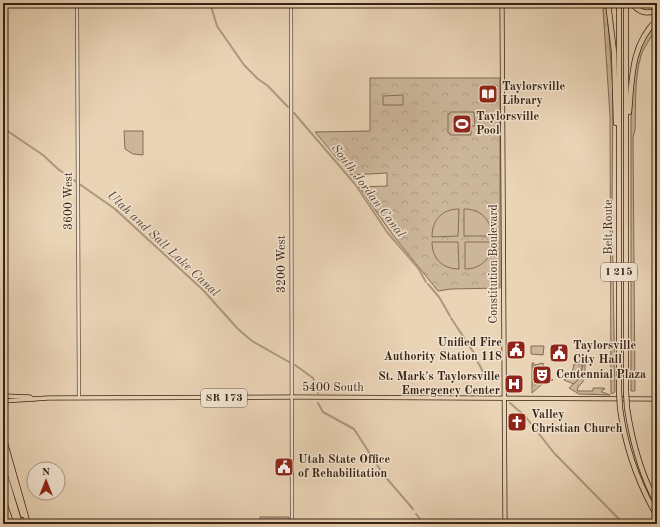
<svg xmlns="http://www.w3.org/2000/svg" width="660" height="527" font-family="'Old Standard TT',serif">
	<defs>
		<pattern id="grass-tufts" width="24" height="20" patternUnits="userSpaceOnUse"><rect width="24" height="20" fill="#ccb69a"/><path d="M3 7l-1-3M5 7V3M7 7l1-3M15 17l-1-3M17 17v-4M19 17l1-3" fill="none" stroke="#b09c84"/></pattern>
		<pattern id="park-crowns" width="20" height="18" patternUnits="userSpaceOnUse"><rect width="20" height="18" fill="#ccb69a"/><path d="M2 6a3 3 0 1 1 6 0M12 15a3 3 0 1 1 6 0" fill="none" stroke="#b09c84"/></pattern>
		<pattern id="water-waves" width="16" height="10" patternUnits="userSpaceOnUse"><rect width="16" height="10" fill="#ad977f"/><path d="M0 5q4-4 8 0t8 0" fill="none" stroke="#8e7b67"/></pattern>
	</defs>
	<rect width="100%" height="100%" fill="#ead4b6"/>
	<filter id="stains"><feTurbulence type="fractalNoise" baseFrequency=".005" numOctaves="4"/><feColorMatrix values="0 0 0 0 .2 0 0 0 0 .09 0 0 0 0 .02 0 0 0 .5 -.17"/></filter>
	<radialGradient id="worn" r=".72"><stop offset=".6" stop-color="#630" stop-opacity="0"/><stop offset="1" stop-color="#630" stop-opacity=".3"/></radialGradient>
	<!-- grass -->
	<g fill="url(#grass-tufts)" stroke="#826c56">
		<path d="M607,8l6,82 -1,119 3,183 -4,2 -1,-278 -7,-107z"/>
		<path d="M657,23c0,8 -14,24 -16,33 -7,23 -5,50 -6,74l-2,7 2,254h-4v-270l3,-53 4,-17 10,-18z"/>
		<path d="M531,346h13l-1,9 -12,-1z"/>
		<path d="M532,363h2v13h2l2,7 2,-2 2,3 -10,9z"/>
		<path d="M543,363l2,11 8,6 -10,4 -6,-8 -2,-11z"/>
		<path d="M574,364h8c1,8 -2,14 -8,20l-10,-4 8,-7z"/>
		<path d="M583,364h2c0,12 1,16 -7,23l-1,4h16v-3h11l1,1 -3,1v2l8,3 -31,-1 -10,-6 11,-10z"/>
	</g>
	<!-- park -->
	<g fill="url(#park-crowns)" stroke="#826c56">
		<path d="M370,78h130v210l-49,1 -13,2 -46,-57 -33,-47 28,-1v-13l-36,2 -36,-43 55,-1z"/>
		<path d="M260,517h29l1,7h-30z"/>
	</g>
	<!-- pitch -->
	<g fill="#ccb69a" stroke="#826c56">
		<path d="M403,95v10h-20v-9z"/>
		<path d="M450,112h24l1,14h-4v9h-21v-2h-2v-19h2z"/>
		<path d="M124,131h19v24l-10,-1 -8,-5z"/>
		<path d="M459,209l-1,27 -26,1c0,-17 10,-28 27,-28z"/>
		<path d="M464,209c17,0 27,11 28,27h-28z"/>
		<path d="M432,242h26l1,27c-16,0 -27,-10 -27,-27z"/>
		<path d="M465,242h27c0,16 -11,27 -27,27z"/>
	</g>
	<!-- water -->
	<path fill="url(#water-waves)" stroke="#7e6854" d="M465,115l2,4 -2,5 -5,-2v10h-6l-1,-14 9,1z"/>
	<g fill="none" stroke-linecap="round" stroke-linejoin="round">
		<!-- canal -->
		<g stroke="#ad977f" stroke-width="2">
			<path d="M210,3l7,23 27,39 14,14 10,7 20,21"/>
			<path d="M294,113l61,71 32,48 31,36 8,14"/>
			<path d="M3,128l40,27 15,14 57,40 88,81 35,39 14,12 37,21"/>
			<path d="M428,284l11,13 11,19"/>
			<path d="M451,318l23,35"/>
			<path d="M474,354l4,9"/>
			<path d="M479,364l5,10"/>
			<path d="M295,365l18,13 5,15"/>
			<path d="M490,378l3,3"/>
			<path d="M318,403l5,9 31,17 29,45 30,35"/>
			<path d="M510,403l15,13 29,37"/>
			<path d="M555,454l67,68"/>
			<path d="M416,514l8,10"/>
			<path d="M623,524h1"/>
		</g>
		<defs>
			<g id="minor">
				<path d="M77,3l2,395"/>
				<path d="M291,3l1,521"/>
			</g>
			<g id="major">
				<path d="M502,3l3,521"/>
				<path d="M3,396l27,1 3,2"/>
				<path d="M3,401l45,-3 248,-1 361,2"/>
			</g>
			<g id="highway">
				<path d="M608,3l6,49 2,71"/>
				<path d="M626,3v388"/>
				<path d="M632,3c6,9 15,12 25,7"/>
				<path d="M629,112c3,-33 2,-68 28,-92"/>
				<path d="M619,391v-388"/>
				<path d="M620,408c5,38 18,75 37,108"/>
				<path d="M627,408c5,33 14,66 30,96"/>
				<path d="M3,436l25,88"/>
				<path d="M3,452l20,63"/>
				<path d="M3,468l17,56"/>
				<path d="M3,483l14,41"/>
			</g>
		</defs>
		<!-- minor casing -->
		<use href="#minor" stroke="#644e3c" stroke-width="4"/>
		<!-- major casing -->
		<use href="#major" stroke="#372213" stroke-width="5"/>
		<!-- highway casing -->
		<use href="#highway" stroke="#372213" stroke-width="6"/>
		<!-- minor -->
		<use href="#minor" stroke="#f1e3d0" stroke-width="2.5"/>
		<!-- major -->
		<use href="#major" stroke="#ead4b6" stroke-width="3.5"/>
		<!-- highway -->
		<use href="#highway" stroke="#ead4b6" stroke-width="4.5"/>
		<defs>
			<g id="highway-bridge">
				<path d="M619,391l1,17"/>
				<path d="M626,391l1,17"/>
			</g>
		</defs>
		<!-- highway-bridge casing -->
		<use href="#highway-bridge" stroke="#372213" stroke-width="6" stroke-linecap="butt"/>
		<!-- highway-bridge -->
		<use href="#highway-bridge" stroke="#ead4b6" stroke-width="4.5"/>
	</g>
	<!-- icons -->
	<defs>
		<symbol id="library-square" viewBox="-11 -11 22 22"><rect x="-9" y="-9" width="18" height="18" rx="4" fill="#8f2418" stroke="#f1e3d0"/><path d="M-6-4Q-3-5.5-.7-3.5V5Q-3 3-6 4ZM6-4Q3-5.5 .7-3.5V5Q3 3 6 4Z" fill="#fff"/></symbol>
		<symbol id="stadium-square" viewBox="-11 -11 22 22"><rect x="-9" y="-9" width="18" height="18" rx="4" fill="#8f2418" stroke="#f1e3d0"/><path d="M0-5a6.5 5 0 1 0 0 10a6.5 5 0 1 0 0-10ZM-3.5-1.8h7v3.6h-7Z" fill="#fff"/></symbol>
		<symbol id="civic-square" viewBox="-11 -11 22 22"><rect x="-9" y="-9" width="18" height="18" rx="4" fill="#8f2418" stroke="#f1e3d0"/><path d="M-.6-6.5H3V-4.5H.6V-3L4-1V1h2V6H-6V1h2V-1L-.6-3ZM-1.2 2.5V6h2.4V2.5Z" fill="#fff"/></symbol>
		<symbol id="theatre-square" viewBox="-11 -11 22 22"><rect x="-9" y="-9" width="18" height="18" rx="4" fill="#8f2418" stroke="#f1e3d0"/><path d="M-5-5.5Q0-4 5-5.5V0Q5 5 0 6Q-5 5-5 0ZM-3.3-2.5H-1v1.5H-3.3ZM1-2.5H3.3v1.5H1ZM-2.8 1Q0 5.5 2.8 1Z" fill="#fff"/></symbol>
		<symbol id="hospital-square" viewBox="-11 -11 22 22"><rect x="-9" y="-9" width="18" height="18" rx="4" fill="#8f2418" stroke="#f1e3d0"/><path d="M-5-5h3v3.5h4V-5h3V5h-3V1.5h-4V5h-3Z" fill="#fff"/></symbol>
		<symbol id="church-square" viewBox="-11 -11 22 22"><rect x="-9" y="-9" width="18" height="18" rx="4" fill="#8f2418" stroke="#f1e3d0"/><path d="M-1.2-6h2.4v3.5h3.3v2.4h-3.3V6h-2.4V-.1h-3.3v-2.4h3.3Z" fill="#fff"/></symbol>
	</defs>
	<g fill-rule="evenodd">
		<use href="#library-square" x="477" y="83" width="22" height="22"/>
		<use href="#stadium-square" x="451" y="113" width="22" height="22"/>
		<use href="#civic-square" x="505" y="339" width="22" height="22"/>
		<use href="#civic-square" x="548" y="342" width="22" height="22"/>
		<use href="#theatre-square" x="531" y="364" width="22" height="22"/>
		<use href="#hospital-square" x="503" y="373" width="22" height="22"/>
		<use href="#church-square" x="506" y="411" width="22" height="22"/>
		<use href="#civic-square" x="273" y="456" width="22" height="22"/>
	</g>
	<g text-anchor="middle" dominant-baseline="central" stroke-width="3" stroke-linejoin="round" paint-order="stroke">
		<!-- shield labels -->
		<g fill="#f1e3d0" stroke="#6f5c4c" stroke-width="1">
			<rect x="601" y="263" width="36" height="18" rx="3"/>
			<rect x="201" y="389" width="46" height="18" rx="3"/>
		</g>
		<g font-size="11" font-weight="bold" fill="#372213">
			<text x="619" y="272">I 215</text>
			<text x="224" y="398">SR 173</text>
		</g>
		<!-- poi labels -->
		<g font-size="12" font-weight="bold" fill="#372213" stroke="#f1e3d0" text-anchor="start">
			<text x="502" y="87">Taylorsville<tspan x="502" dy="14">Library</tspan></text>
			<text x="476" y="117">Taylorsville<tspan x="476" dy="14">Pool</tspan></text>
			<text x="502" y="343" text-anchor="end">Unified Fire<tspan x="502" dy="14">Authority Station 118</tspan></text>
			<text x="573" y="346">Taylorsville<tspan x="573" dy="14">City Hall</tspan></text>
			<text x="556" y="375">Centennial Plaza</text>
			<text x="500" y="377" text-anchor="end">St. Mark's Taylorsville<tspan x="500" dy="14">Emergency Center</tspan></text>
			<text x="531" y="415">Valley<tspan x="531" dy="14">Christian Church</tspan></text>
			<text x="298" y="460">Utah State Office<tspan x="298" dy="14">of Rehabilitation</tspan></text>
		</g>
		<!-- street labels -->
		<g font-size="12" fill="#372213" stroke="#f1e3d0">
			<text transform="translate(69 201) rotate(-90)">3600 West</text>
			<text transform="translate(609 227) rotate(-90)">Belt Route</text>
			<text transform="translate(282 264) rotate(-90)">3200 West</text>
			<text transform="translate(494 264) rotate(-90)">Constitution Boulevard</text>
			<text x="333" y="388">5400 South</text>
		</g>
		<!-- water labels -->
		<g font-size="13" font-style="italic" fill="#5a4533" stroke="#f1e3d0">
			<text transform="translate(368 191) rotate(53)">South Jordan Canal</text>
			<text transform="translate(163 244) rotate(43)">Utah and Salt Lake Canal</text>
		</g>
	</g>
	<!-- margin -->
	<rect width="660" height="527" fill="none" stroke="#ead4b6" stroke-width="16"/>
	<rect x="4" y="4" width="652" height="519" fill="none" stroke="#372213" stroke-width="2"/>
	<rect x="8" y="8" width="644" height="511" fill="none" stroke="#372213"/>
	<!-- north arrow -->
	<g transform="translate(46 481)"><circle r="19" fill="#f1e3d0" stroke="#a79684"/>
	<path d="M0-3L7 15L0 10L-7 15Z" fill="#8f2418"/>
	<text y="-6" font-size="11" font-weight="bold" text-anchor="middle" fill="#372213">N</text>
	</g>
	<rect width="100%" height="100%" filter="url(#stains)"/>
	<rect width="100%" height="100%" fill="url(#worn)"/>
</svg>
